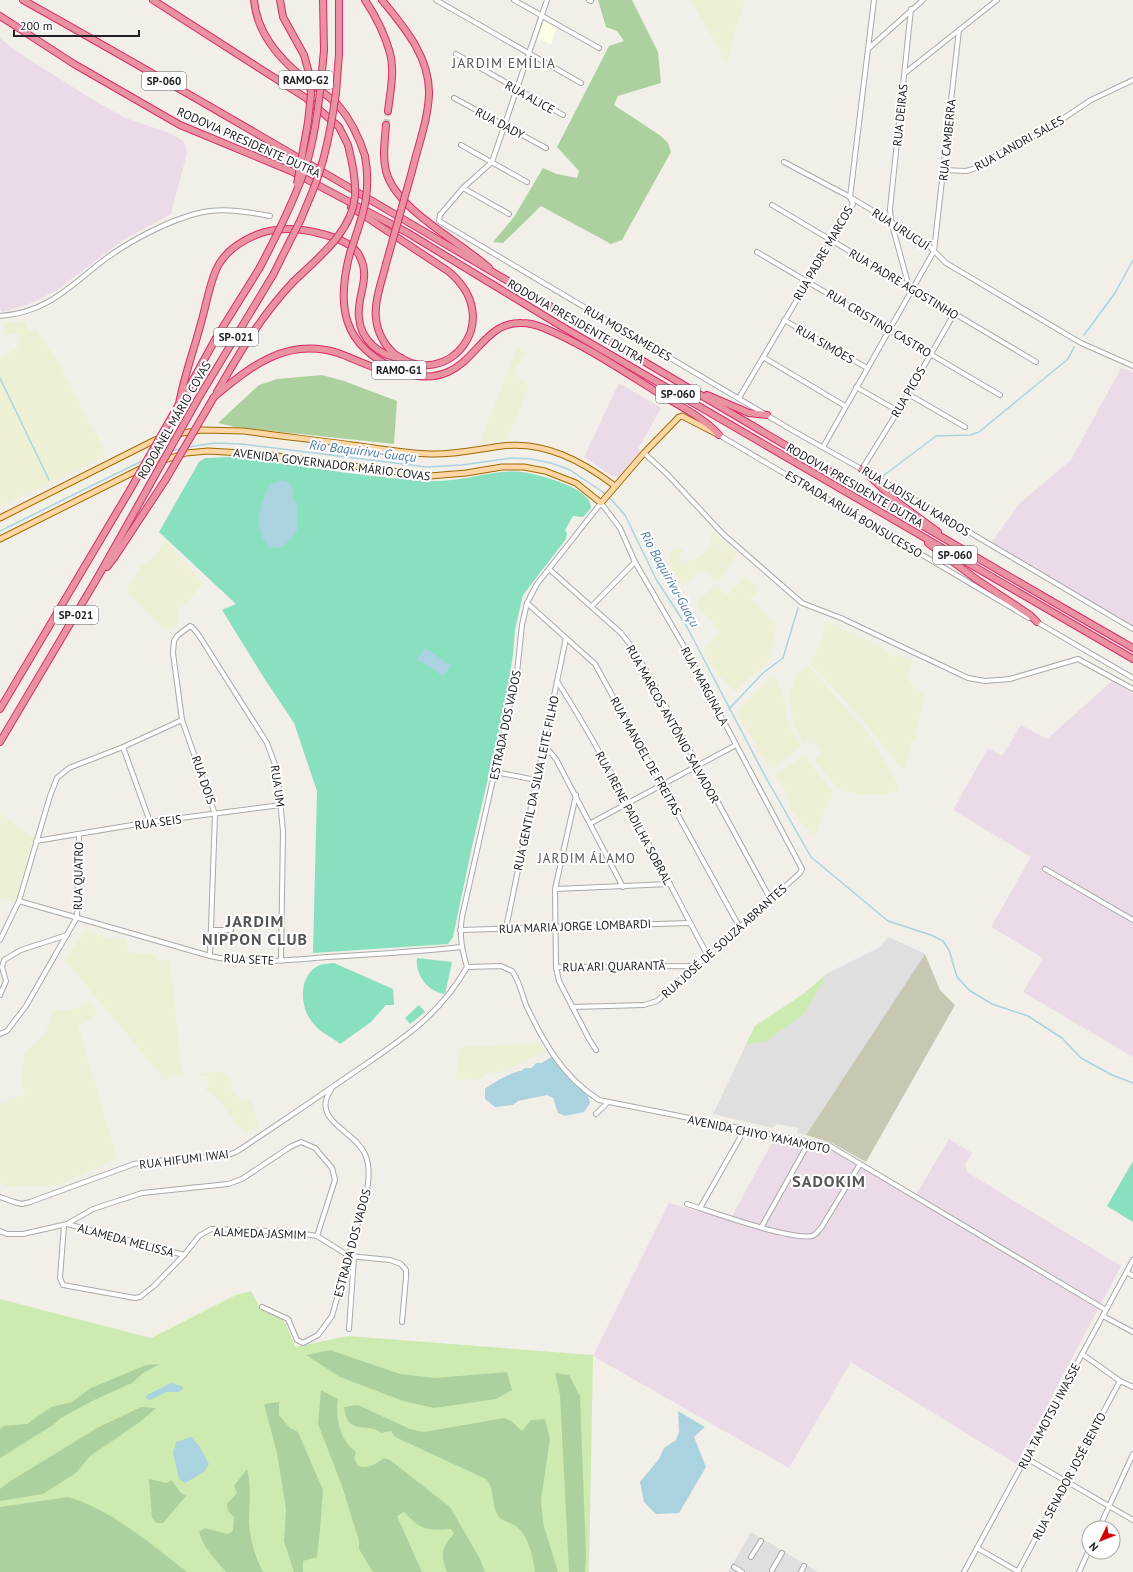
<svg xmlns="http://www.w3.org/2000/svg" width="1133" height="1572" font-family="'PT Sans',sans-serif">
	<rect width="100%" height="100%" fill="#f2efe9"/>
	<!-- residential -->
	<g fill="#e0dfdf">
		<path d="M889,937l36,17 -119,181 -9,-2 1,-5 -21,-4 -4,4 -60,-14 42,-88 47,-31 26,-22 50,-25z"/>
		<path d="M751,1532l67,40h-90z"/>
	</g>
	<!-- industrial -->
	<g fill="#ebdbe8">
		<path d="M0,38l16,13 74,47 33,19 49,17 12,8 3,11 -16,61 -48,26 -66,50 -25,13 -30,9 -2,-3z"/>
		<path d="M1121,368l12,4v255l-143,-83 29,-40 52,-44z"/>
		<path d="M619,383l42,25 -23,41 3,2 -21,24 -6,2 -30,-20z"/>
		<path d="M1112,681l21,13v363l-110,-65 20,-34 -52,-31 40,-70 -78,-47 35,-62 14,8 19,-31 26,14z"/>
		<path d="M775,1137l54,11 85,50 35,-59 23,14 -7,11 2,8 154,94 -105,198 -165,-102 -62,106 -196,-112 76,-153 61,17z"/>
	</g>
	<!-- education -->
	<path fill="#ffffe5" d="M544,21l12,7 -5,17 -13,-7z"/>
	<!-- construction -->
	<path fill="#c7c7b4" d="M925,954l15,36 15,15 -89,157 -34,-19 -26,-8z"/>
	<!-- farmland -->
	<g fill="#eef0d5">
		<path d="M691,0h54l-19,63z"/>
		<path d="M24,321l5,10 7,-2 22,33 47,89 -2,6 -103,50v-149l17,-10 3,-10 -1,-4 -14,1 -1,-12z"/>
		<path d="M517,348l10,5 -12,15 2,8 12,10 -22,54 -28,4z"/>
		<path d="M713,533l24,20 -15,25 -5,2 -12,-9 -6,1 -17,16 -9,-15 -5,-21 12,-4 4,4 -4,2v6l3,4 15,-6 14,-12 -2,-9z"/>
		<path d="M166,541l37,42 -18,22 -7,4v13l-4,6 -10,1 -38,-38 15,-25 11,-8z"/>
		<path d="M746,577l13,12 -8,9 25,26 -6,36 -35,31 -17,-17 -15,-24 17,-19 -25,-27 20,-19 11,10z"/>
		<path d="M824,621l55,25 13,10 19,3 2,4 -7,13 6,9 13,9 -10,44 -3,4 -7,30 -46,-56 -49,-52 13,-27z"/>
		<path d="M808,666l60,66 32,57 -16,5 -15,1 -29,-4 -26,-31 7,-7 -4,-8 -6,-6 -7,5 -7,-11 -9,-36 9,-23z"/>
		<path d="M775,676l10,25 3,21 13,25 -30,23 -34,-56 8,-11 25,-25z"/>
		<path d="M802,757l6,3 25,32 -19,44 -14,-14 -9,-15 -4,-12 -12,-21z"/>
		<path d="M0,813l34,25 -20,65 -14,-6z"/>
		<path d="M85,930l26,9h15l3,14 25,1 2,6h14l12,113 -18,6 -99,-119z"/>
		<path d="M90,1001l7,10 -8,9 -11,6 39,131 -57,28 -53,2 -7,-4v-79l25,-10 -4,-11 3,-30 21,-19 8,-23 17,-1z"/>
		<path d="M539,1043l7,8 -44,21 -19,2 1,4 -29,3 5,-34z"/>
		<path d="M223,1071l10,12 -2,6 10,12 9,-2 9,26 -14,8 -15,-17 -10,-15 -15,-11 4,-8 -1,-5 -8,-3z"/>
	</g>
	<!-- grass -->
	<g fill="#cdebb0">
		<path d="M828,973l-25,42 -38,27 -19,2 9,-18 47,-31z"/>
		<path d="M251,1291l10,19 20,8 5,6 9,23 53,-11 245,19 -4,217h-420l-169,-52v-221l151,39 85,-43z"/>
	</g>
	<!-- forest -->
	<g fill="#add19e">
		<path d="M598,0h34l26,52 3,31 -43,13 -4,9 47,31 7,7 3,9 -49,88 -11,4 -70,-38 -38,37 -10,-1 21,-25 29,-49 14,6 20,4 2,-7 -22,-24 52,-101 15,-5 -7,-10 -11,-4z"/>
		<path d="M322,375l22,6 53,20 -3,43 -159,-17 -17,-4 41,-38 18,-6z"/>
		<path d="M330,1350l70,24 35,4 72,-6 5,18 -16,9 -62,9 -31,-7 -63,-24 -34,-22z"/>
		<path d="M160,1364l-17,9 -11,10 -40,18 -31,17 -8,7 -53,33v-29l4,-3 23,-2 24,-17 21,-5 19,-14 55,-23z"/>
		<path d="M555,1373l14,2 11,21 6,160 -1,16h-16l-9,-177z"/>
		<path d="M321,1390l17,9c-3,18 2,42 18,53l-2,6 4,8c11,3 17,-2 26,-8l6,2 60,47 30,52 5,13h-38c-7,-18 -6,-24 7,-38l-3,-5c-25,2 -30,1 -47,-17l-7,4 25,56h-49l-14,-23v-8l-17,-55 -24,-62z"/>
		<path d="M279,1402v13l11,13 8,4 25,58 -3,40 -3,27 -14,4v11h-9l-10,-31 2,-32 -9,-56 -13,-49z"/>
		<path d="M358,1405l52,24 14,3 80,-14 7,3 11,10 9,-11 14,-1 5,20 -9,61 2,23 15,49h-23c-2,-15 -6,-35 -18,-45 -6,-5 -16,-5 -20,-13 -6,-12 -2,-25 -11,-35l-91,-42 -4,-6 -10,2c-14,-12 -34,4 -37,-26z"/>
		<path d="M141,1407l15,1 -16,14 -50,34 -14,17 -33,21 -43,7v-12l9,-7 88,-54z"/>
		<path d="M247,1469c5,19 2,34 2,53 1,17 6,35 14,50h-37c-10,-12 -23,-24 -27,-40l6,-4 22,6 6,-3 1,-14 -6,-6 -1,-7 10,-11 -3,-7z"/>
		<path d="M149,1479l17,4 6,-3 8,12 6,4 -23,27h-7l-4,-5z"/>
		<path d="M68,1497c44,13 83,47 119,75h-187v-65z"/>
	</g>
	<!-- pitch -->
	<g fill="#88e0be">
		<path d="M232,457c67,7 135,22 202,24 30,1 59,-12 88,-9 15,2 71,16 69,36l-8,9 -10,-1 -8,14 2,3 -1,6 -43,56 -8,35 -2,25 -8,51 -34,145 -18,86 -5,7 -135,9 4,-162 -23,-68 -30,-45 -42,-68 14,-6 -77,-72 40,-70 6,-4z"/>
		<path d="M417,958l35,4 -7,32c-17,-2 -30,-19 -28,-36z"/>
		<path d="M334,963l59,26 1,16h-8l-15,17 -31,22c-9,-8 -20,-11 -27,-21 -13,-15 -15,-44 3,-56 6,-4 12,-3 18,-4z"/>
		<path d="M419,1005l6,7 -15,12 -5,-6z"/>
		<path d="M1133,1161v61l-26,-16z"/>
	</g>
	<!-- water -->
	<g fill="#aad3df">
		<path d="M283,480l7,3 4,10 -2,4 6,10c-3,7 1,13 0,20 -1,7 -11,15 -16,20l-12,1c-18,-18 -11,-44 0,-63z"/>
		<path d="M425,648l26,18 -8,10 -26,-17z"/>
		<path d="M551,1057l37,39 2,7 -6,9 -19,4 -7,-3 -5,-15 -6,-3 -29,6 -5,4 -18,2 -10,-8v-10c8,-6 28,-18 36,-18l4,-3h7l4,-5h6z"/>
		<path d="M171,1383l11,3 1,3 -5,3h-12l-16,8 -4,-2 1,-3z"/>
		<path d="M678,1411l27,16 -11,10 12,30 -27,46 -23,1 -12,-12 -4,-20 19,-23 5,-11 12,-8 3,-8z"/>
		<path d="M191,1437l9,10 9,17 -5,8 -19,11 -6,-4 -6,-26 3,-11z"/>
	</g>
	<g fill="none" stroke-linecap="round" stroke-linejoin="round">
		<!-- stream -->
		<g stroke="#aad3df" stroke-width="1.5">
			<path d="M1084,335l31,-42 18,-33"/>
			<path d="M0,378l49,102"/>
			<path d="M188,447l27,-4 26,1 186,23 35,-2 49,-7 20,1 20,4 19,7 36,24"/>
			<path d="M172,451l10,-3"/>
			<path d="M151,457l14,-4"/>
			<path d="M883,476l53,-40 34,-1 9,-3 89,-73 6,-12"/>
			<path d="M609,497l16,18 31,64 31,48 78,149 46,81 77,64 43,14 12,6 6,9 8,27 12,13 23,14 36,12 34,22 19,20 31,17 21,8"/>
			<path d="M0,531l144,-71"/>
			<path d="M729,709l34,-36 20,-15 15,-50"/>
		</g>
		<!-- highway-tunnel -->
		<path stroke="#c8c6c1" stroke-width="6" stroke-dasharray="6 3" stroke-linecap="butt" d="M386,125l2,-14"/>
		<defs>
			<g id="minor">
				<path d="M436,0l145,83"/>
				<path d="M514,0l85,48"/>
				<path d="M547,0l-55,162 -29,26 -23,27 -1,6 351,208 73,41"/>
				<path d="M589,0l2,1"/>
				<path d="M868,49l55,-49"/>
				<path d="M456,54l107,61"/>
				<path d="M905,73l92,-73"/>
				<path d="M454,98l92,50"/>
				<path d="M461,145l66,37"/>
				<path d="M784,162l66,35 75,45 21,21 135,80 52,23"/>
				<path d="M944,170l22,1 7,-2 36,-21 37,-18 45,-30 42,-20"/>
				<path d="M463,188l46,26"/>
				<path d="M772,205l264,157"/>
				<path d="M757,252l243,143"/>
				<path d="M909,287l-18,-66 -1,-12 21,-200"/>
				<path d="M0,316c45,-3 67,-27 100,-53 27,-21 70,-44 103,-51 22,-4 46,0 67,4"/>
				<path d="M784,320l83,48"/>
				<path d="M763,357l82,49"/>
				<path d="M856,387l42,24"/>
				<path d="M908,394l57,33"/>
				<path d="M739,398l112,-190 2,-4 -3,-7 24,-197"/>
				<path d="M719,435l310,183"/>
				<path d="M823,447l111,-196 25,-221"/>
				<path d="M644,453l23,21 56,60 79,69 39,15 127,60 17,3 25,-2 68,-20 55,30"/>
				<path d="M862,469l36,-58 56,-97"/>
				<path d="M871,474l262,155"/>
				<path d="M549,569l72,64 8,10 17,27 125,230"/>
				<path d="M527,603l68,61 145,264"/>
				<path d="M592,606l43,-44"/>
				<path d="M1035,621l98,57"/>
				<path d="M557,681c56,88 101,183 151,275"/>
				<path d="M544,745l12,14 67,128"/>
				<path d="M123,747l27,75"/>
				<path d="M495,772l41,8"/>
				<path d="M576,795l-21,94 1,78 3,14 30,58 7,11"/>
				<path d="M591,823l145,-78"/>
				<path d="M36,841l114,-19 131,-17"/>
				<path d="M1045,869l88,51"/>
				<path d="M555,889l115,-5"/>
				<path d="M19,901l191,55c38,9 78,4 117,1 45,-3 89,-5 134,-10"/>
				<path d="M506,928l60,-290"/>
				<path d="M211,930h20"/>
				<path d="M460,930l230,-7"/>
				<path d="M0,940l19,-39 31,-105 7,-18 12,-10 54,-21 59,-27"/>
				<path d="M210,956l5,-142 -33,-94 -9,-67 1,-12 3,-5 13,-10 2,1 6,7 69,109 10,27 6,61 -2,129"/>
				<path d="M467,967c-5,-17 -8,-32 -5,-50l55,-244 5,-48 5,-22 10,-19 64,-81 19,25 15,34 51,88 116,219 -2,4 -143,128 -13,4 -72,2"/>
				<path d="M467,967l34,-1 11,5c7,9 10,23 14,34 18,38 36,71 73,95l231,46 276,164"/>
				<path d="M556,967l141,-1"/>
				<path d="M0,995l6,-14 -4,-14 2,-7 17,-10 46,-15"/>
				<path d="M0,1034l7,-3 19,-25 51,-89 2,-83"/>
				<path d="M596,1114l11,-11"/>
				<path d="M0,1197l14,5 8,2 8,-2 104,-38 17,-3 75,-5 10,-4c38,-25 75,-50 111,-75 49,-34 90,-57 120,-110"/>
				<path d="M687,1204c25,8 102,36 125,32 4,-1 6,-5 9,-8l39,-64"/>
				<path d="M700,1208l45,-79"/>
				<path d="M67,1224l117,31"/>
				<path d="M64,1225l-4,53 3,7 72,13 5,-1 14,-11 30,-31 15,-19 12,-7 61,2 32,3 13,2 32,20 41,4 11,4 5,6v7l-4,45"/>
				<path d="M762,1226l47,-84"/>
				<path d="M0,1231l7,3h16l44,-10 26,-15 49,-16 86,-9 14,-5 48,-32 11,-5 14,6 17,20 3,12 -18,56"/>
				<path d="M1127,1272l6,4"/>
				<path d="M262,1307l26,12 9,21 6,3 15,-8 14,-19 35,-125c2,-13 3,-25 -2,-37 -11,-24 -55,-34 -34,-64"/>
				<path d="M1103,1316l30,16"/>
				<path d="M349,1329l5,-72"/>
				<path d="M1082,1354l38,27 13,6"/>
				<path d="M1026,1458l107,62"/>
				<path d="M1099,1528l34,-74"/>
				<path d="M977,1548l42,24"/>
				<path d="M751,1557l10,-16"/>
				<path d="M734,1567l8,5"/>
				<path d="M772,1570l10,-17"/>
				<path d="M1018,1571l102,-190"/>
				<path d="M801,1572l3,-6"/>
				<path d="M964,1572l169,-312"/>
				<path d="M1079,1572l10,-22"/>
			</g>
			<g id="major">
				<path d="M0,518l155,-78 27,-7 20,-3 42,1c35,5 72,9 108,14 25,3 52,8 78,9 24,1 48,-5 72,-8 43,-5 80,15 113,40"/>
				<path d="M0,539l146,-73 40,-13 22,-2 54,3 168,22 36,-3 36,-6h22l21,4 31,12 25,20 43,-50 35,-36 3,-1 37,19"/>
			</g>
			<g id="highway">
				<path d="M23,0c374,210 738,435 1110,648"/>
				<path d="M153,0l153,98 33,29 9,18"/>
				<path d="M254,0c3,34 26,60 52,80 11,8 23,16 32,25 13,15 21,32 27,51"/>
				<path d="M280,0l3,17 21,38 5,18"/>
				<path d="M365,0c10,15 20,35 25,53 5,18 0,40 -2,58"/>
				<path d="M382,0c22,27 48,57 47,94 -1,26 -11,52 -17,77"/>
				<path d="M0,16l74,48 106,61 111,46 117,62 153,93 572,333"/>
				<path d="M321,82l3,-32 -1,-50"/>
				<path d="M336,93l3,-39v-54"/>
				<path d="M386,125c-1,15 -4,31 0,46 9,38 75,71 103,97"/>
				<path d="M351,207l97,64c60,49 -1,121 -52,84 -11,-8 -19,-23 -20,-37 -2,-17 6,-37 10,-54"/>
				<path d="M301,219l10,-24"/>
				<path d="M350,253c-14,53 -8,93 48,117 16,7 34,9 50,2 28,-12 39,-50 73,-49 8,0 16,2 23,5 41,17 79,43 116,66 18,11 46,25 59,41"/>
				<path d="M217,392c23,-40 44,-76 76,-110"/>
				<path d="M707,395l42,18 18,2"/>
				<path d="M214,397c37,-31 73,-60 124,-44 20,7 37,18 59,18"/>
				<path d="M198,399l75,-124"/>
				<path d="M182,400l34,-62 43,-69"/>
				<path d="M179,404c5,-28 15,-54 22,-81 5,-17 8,-37 15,-53 7,-16 23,-28 40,-35 18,-8 42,-7 62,-2 13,3 34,9 41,22 13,23 -3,41 0,63 2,22 20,38 42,40"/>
				<path d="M862,469l34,32 42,31"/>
				<path d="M928,543l48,36 54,36 7,7"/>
				<path d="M107,567l7,-9 52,-79"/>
				<path d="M0,709l130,-219"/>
				<path d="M0,742l99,-167 50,-89"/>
			</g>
		</defs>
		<!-- minor casing -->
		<use href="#minor" stroke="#a9a9a9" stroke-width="6"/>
		<!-- major casing -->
		<use href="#major" stroke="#a06b00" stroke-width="7"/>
		<!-- highway casing -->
		<use href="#highway" stroke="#dc2a67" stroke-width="8"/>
		<!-- minor -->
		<use href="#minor" stroke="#fff" stroke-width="4"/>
		<!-- major -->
		<use href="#major" stroke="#fcd6a4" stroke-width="5"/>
		<!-- highway -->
		<use href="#highway" stroke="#e892a2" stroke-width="6"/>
		<defs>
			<g id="highway-bridge">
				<path d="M297,184l11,-62 3,-28 -2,-21"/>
				<path d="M311,195c14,-32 20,-68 25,-102"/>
				<path d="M350,253c12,-36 22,-58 15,-97"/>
				<path d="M386,264l26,-93"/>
				<path d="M259,269c17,-32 33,-64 45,-97 10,-29 14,-60 17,-90"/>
				<path d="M273,275l28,-56"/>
				<path d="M293,282c24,-23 59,-50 62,-86 1,-17 -3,-34 -7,-51"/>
				<path d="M166,479l48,-82"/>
				<path d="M149,486l49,-87"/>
				<path d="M130,490l49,-86"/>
			</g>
		</defs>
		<!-- highway-bridge casing -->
		<use href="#highway-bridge" stroke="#dc2a67" stroke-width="8" stroke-linecap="butt"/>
		<!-- highway-bridge -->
		<use href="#highway-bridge" stroke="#e892a2" stroke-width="6"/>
	</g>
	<g text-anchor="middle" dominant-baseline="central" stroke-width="4" stroke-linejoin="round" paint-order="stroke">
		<!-- shield labels -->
		<g fill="#fff" stroke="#646464" stroke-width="1">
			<rect x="279" y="71" width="54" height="18" rx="3"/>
			<rect x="142" y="72" width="44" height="18" rx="3"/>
			<rect x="214" y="328" width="44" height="18" rx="3"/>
			<rect x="372" y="361" width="54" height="18" rx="3"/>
			<rect x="656" y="385" width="44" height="18" rx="3"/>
			<rect x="933" y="546" width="44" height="18" rx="3"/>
			<rect x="54" y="606" width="44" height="18" rx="3"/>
		</g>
		<g font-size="11" font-weight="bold" fill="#222">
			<text x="306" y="80">RAMO-G2</text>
			<text x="164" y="81">SP-060</text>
			<text x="236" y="337">SP-021</text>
			<text x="399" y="370">RAMO-G1</text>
			<text x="678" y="394">SP-060</text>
			<text x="955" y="555">SP-060</text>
			<text x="76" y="615">SP-021</text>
		</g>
		<!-- street labels -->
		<g font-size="12" fill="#222" stroke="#fff">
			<text transform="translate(530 97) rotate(29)">RUA ALICE</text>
			<text transform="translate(900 115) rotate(-84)">RUA DEIRAS</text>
			<text transform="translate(500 123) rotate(28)">RUA DADY</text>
			<text transform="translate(947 140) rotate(-84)">RUA CAMBERRA</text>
			<text transform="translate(249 142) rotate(24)">RODOVIA PRESIDENTE DUTRA</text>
			<text transform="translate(1019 143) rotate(-29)">RUA LANDRI SALES</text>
			<text transform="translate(901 229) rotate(33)">RUA URUCUÍ</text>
			<text transform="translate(823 253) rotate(-60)">RUA PADRE MARCOS</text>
			<text transform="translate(904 284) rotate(31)">RUA PADRE AGOSTINHO</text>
			<text transform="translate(576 321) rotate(30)">RODOVIA PRESIDENTE DUTRA</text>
			<text transform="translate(879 323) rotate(31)">RUA CRISTINO CASTRO</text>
			<text transform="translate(628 333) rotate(30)">RUA MOSSAMEDES</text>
			<text transform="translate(825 344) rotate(30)">RUA SIMÕES</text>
			<text transform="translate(908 392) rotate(-60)">RUA PICOS</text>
			<text transform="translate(174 420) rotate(-60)">RODOANEL MÁRIO COVAS</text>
			<text transform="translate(332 464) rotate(7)">AVENIDA GOVERNADOR MÁRIO COVAS</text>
			<text transform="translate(855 485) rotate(30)">RODOVIA PRESIDENTE DUTRA</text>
			<text transform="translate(916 501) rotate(31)">RUA LADISLAU KARDOS</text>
			<text transform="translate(854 514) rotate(31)">ESTRADA ARUJÁ BONSUCESSO</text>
			<text transform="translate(705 686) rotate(62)">RUA MARGINALA</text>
			<text transform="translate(673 724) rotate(61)">RUA MARCOS ANTÔNIO SALVADOR</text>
			<text transform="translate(505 725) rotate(-78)">ESTRADA DOS VADOS</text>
			<text transform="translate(646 756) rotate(61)">RUA MANOEL DE FREITAS</text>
			<text transform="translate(204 780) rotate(71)">RUA DOIS</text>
			<text transform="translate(536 783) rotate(-78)">RUA GENTIL DA SILVA LEITE FILHO</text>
			<text transform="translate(278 786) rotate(82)">RUA UM</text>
			<text transform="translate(634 818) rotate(62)">RUA IRENE PADILHA SOBRAL</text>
			<text transform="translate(158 822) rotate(-8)">RUA SEIS</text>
			<text transform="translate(78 876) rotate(-89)">RUA QUATRO</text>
			<text transform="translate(575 926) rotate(-2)">RUA MARIA JORGE LOMBARDI</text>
			<text transform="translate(724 941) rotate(-42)">RUA JOSÉ DE SOUZA ABRANTES</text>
			<text transform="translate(249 959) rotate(3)">RUA SETE</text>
			<text transform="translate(614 966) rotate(-1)">RUA ARI QUARANTÃ</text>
			<text transform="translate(759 1134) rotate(12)">AVENIDA CHIYO YAMAMOTO</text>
			<text transform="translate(184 1159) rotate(-7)">RUA HIFUMI IWAI</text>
			<text transform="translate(260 1233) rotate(2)">ALAMEDA JASMIM</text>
			<text transform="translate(126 1240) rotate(15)">ALAMEDA MELISSA</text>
			<text transform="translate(352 1243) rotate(-75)">ESTRADA DOS VADOS</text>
			<text transform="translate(1049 1416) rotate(-62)">RUA TAMOTSU IWASSE</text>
			<text transform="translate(1069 1476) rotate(-62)">RUA SENADOR JOSÉ BENTO</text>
		</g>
		<!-- water labels -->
		<g font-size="13" font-style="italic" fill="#4a7aab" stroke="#fff">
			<text transform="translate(363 451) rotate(7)">Rio Baquirivu-Guaçu</text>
			<text transform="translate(670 579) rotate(61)">Rio Baquirivu-Guaçu</text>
		</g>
		<!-- neighbourhood labels -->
		<g font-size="13" letter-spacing="1" fill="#555" stroke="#fff">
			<text x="587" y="858">JARDIM ÁLAMO</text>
		</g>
		<!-- quarter labels -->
		<g font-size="14" letter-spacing="1" fill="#555" stroke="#fff">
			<text x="504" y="63">JARDIM EMÍLIA</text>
		</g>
		<!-- district labels -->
		<g font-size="16" font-weight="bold" letter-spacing="1" fill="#555" stroke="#fff">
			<text x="255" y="921">JARDIM<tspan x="255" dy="18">NIPPON CLUB</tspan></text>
			<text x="829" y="1181">SADOKIM</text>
		</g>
	</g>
	<!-- north arrow -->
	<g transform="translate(1101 1540) rotate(227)"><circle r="19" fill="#ffffff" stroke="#a7a7a7"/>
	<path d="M0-3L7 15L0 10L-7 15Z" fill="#d40000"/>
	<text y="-6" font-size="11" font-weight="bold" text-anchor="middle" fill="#222222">N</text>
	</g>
	<!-- scale -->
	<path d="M14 30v6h125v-6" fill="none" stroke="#222222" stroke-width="2"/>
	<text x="20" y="30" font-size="12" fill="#222222" stroke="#ffffff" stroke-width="3" paint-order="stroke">200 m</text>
</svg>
